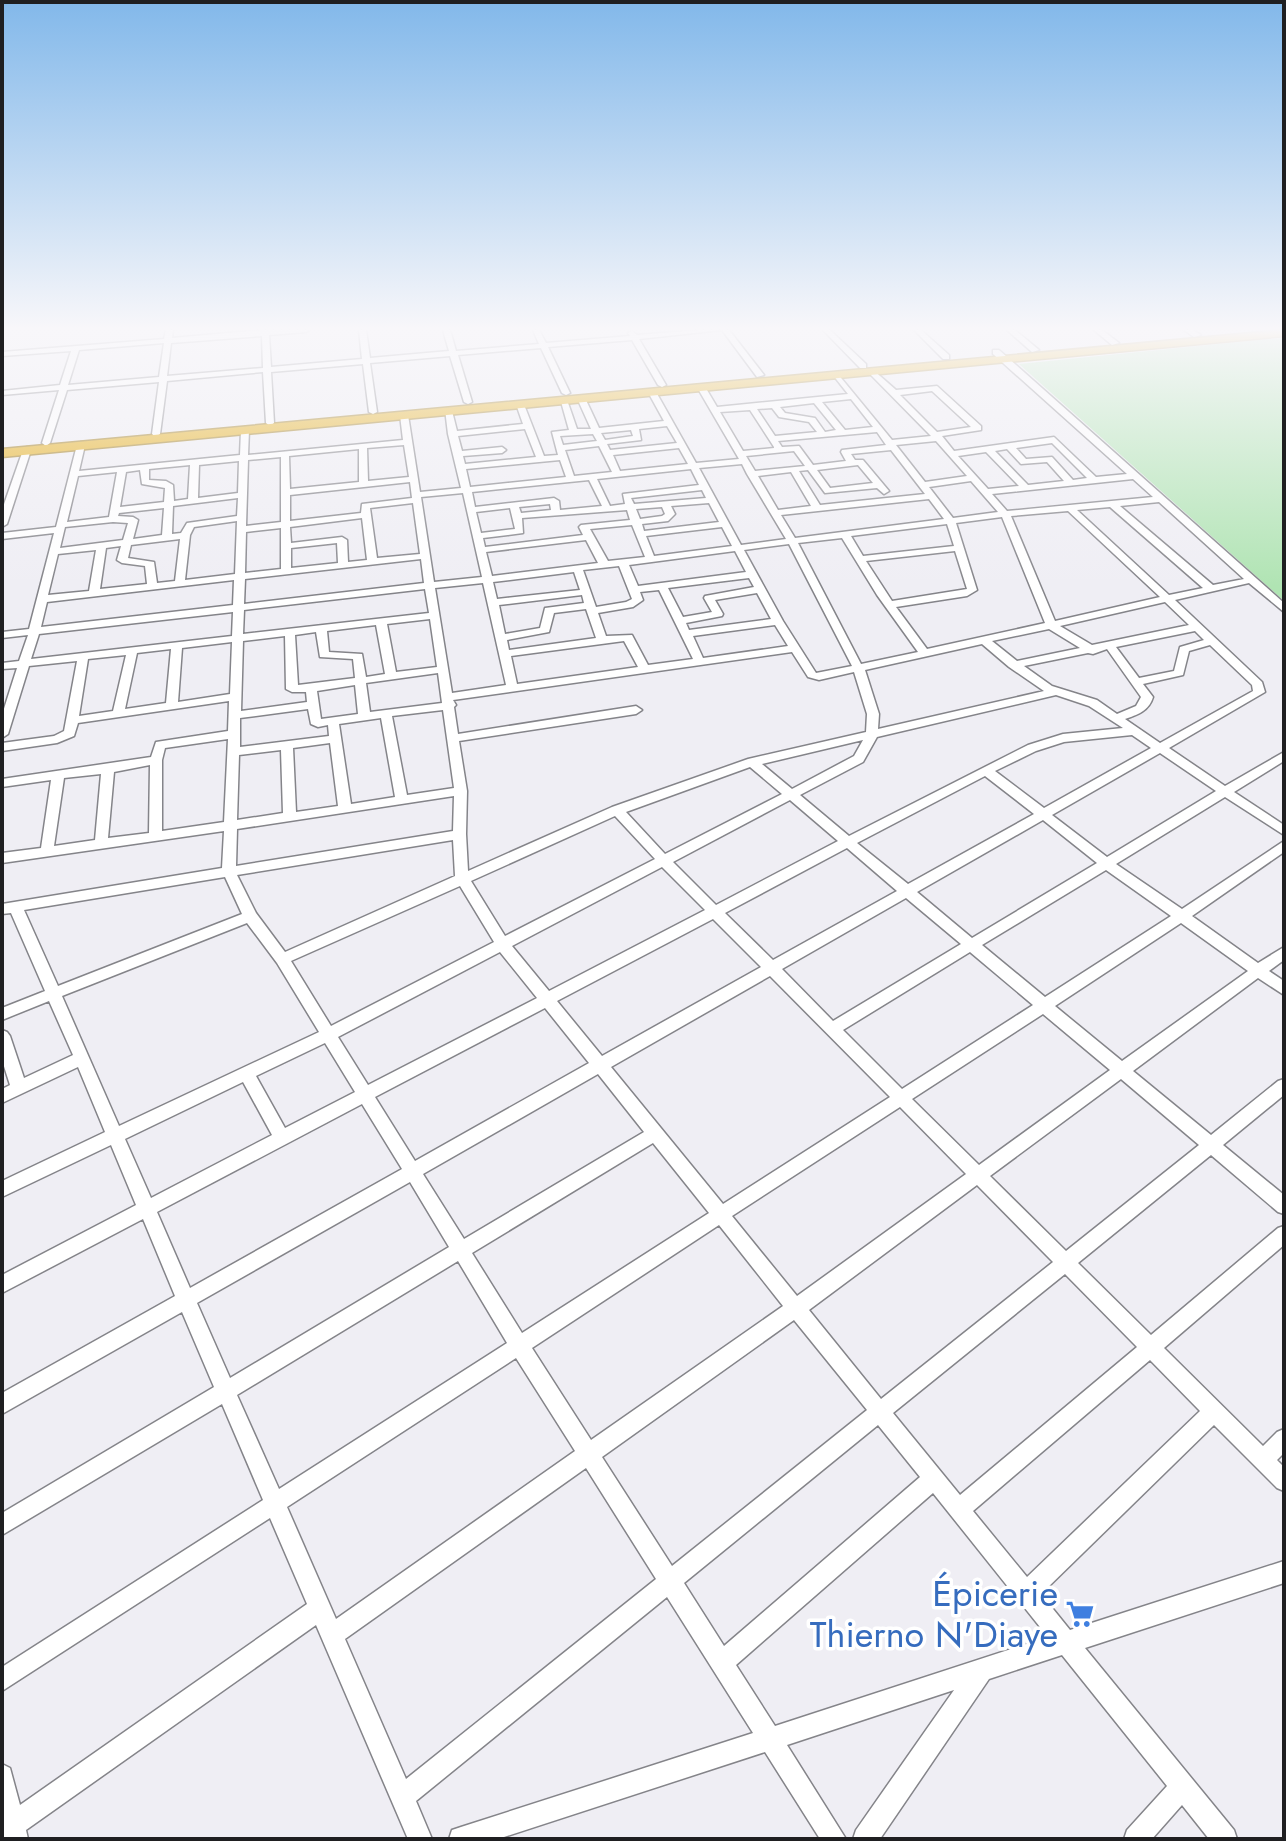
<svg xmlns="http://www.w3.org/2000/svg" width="1286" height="1841" font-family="Jost,sans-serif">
	<rect width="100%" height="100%" fill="#efeef4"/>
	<!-- green -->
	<path fill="#b0e4b3" d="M1284,338v263l-265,-237 249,-25z"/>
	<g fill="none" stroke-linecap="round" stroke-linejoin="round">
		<defs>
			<g id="minor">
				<path d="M166,330h7l-1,8 90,-8h47l-3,2 -37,3 2,32 91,-8 -3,-29h7l4,28 79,-7 -6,-21h7l6,21 83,-7 -6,-14h6l7,13 84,-7 -2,-3 4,-2 5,4 62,-5h30l35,45 -7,2 -35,-47 -83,9 27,46 -4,2 -4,-2 -26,-45 -84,7 22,46 -4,2 -4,-2 -21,-45 -83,7 14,47 -4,2 -4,-2 -14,-46 -80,7 7,49 -4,2 -4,-2 -6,-48 -92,8 3,51 -4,3 -4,-3 -3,-51 -96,9 -7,53 -4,3 -4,-3 7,-52 -92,8 -17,53 -4,3 -4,-3 17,-53 -57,5v-4l58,-6 11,-34 -69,5v-4l162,-13zM262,336l1,32 -96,8 4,-33zM164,343l-5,34 -91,8 11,-35z"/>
				<path d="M823,330h7l36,34v4h-6z"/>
				<path d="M914,330h7l28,25v4h-6z"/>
				<path d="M1007,330h8l24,20 -7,2z"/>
				<path d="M1094,330h8l17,13 -7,2z"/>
				<path d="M1184,330h9l8,5 -7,2z"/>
				<path d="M993,350h6l285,253v9l-35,-29 -74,17 87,82 3,10 -96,56 56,38 59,-34v9l-50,31 50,33v10l-59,-38 -109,67 66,45 102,-68v11l-92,64 66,47 26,-16v13l-15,11 15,10v14l-26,-17 -125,93 78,64 67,-54 6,-2v16l-61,50 61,50v19l-6,-2 -67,-57 -133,108 73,72 127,-107 6,-2v19l-120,103 99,98 14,-14 7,-3v24l-7,7 7,7v24l-7,-3 -63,-63 -173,169 29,36 214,-69v22l-199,65 149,182 3,9h-28l-27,-34 -30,34h-28l3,-9 40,-44 -105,-131 -73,24 -109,160h-27l3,-9 98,-140 -167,55 59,94h-26l-55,-87 -267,87h-49l3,-9 9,-3 292,-94 -86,-136 -251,204 16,38h-24l-92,-214 -290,205 2,9h-24l-2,-75 8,4 10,37 287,-201 -37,-86 -268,173v-24l261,-167 -41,-96 -220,131v-22l212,-126 -32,-75 -180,102v-21l173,-97 -32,-77 -141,74v-18l134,-70 -25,-60 -109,52v-16l103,-49 -27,-65 -76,36v-14l8,-4 -8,-25v-30l5,2 3,4 14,42 49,-23 -24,-54 -47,19v-12l43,-17 -34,-78 -9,1v-10l220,-36 2,-37 -222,32v-10l39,-5 10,-68 -49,7v-8l149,-22 5,-15 72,-11 1,-30 -151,22 -4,13 -17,7 -55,8v-8l52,-7 10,-5 13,-70 -48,5 -21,68 -6,4v-23l15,-47 -15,1v-6l17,-2 9,-26 -26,3v-6l27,-3 25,-96 -52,6v-6l54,-6 21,-82 4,-3 4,3 -6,26 161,-16 1,-25 4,-3 4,3 -1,25 155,-15 -3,-25 4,-2 4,2 12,77 41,-4 -13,-54 -3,-25 7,2 5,20 66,-7 -7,-20 7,-2 21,54 14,-1 -6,-23 17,-2 -9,-32 7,2 10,29h14l-14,-31 4,-2 4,2 14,30 65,-7 -16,-29 4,-2 4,2 40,71 43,-4 -42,-72 1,-2h6l13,22 131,-13 -15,-19 4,-2 55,67 39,-4 -62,-63v-4h3l24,21 41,-4 44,40v4l-39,6 12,15 100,-14 42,40 31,-3 -134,-120zM932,391l39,36 -34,5 -37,-37zM851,399l22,28 -28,3 -23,-28zM814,403l22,27 -11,2 -10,-14 -30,-5 -5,-6zM772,408l7,9 30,5 8,10 -42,4 -18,-27zM750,410l24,37v1l-31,3 -23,-39zM667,426l10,17 -67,7 -3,-6 34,-4 -2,-11zM525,429l11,28 -71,7 -2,-8 39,-3 4,-3 -4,-3 -40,4 -4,-15zM631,430l2,6 -28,4 -4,-7zM877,432l9,13 -44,5 -1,2 5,9 -33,4 -14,-19 -17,1 -4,-6zM593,434l4,7 -34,4 -3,-9zM936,441l31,35 -42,6 -29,-37zM1052,443l35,35 -14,2 -21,-23 -26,2 -10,-11zM404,445l5,32 -41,4 -1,-33zM599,446l13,26 -38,4 -9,-26zM679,448l9,16 -68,7 -7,-16zM359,449v33l-69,7 -1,-33zM1007,449l14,15 26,-2 17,19 -36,4 -33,-34zM891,450l34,44 -105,11 -21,-34 9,-1 17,23 52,-5 7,6 5,-3 -26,-31h-8l-4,-6zM794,451l11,15 -50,5 -9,-15zM986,452l33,34 -31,3 -30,-33zM281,457v65l-35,4 2,-66zM560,460l6,17 -96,10 -4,-18zM239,461l-1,32 -40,5 1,-33zM742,464l5,10 39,65 -45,6 -42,-77zM190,465l-2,34 -14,2 -1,-16 -7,-4 -17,-1v-11zM858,465l15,18 -43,5 -13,-18zM691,469l8,16 -76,9 2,10 -15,2 -13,-27zM140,470l2,14 23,4 -1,14 -44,5 6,-35zM117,472l-8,45 -42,5 11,-46zM791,472l20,34 -33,4 -20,-34zM1133,479l20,18 -146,14 -15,-17zM589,480l13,26 -42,4 -1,-9 -5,-3 -79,9 -3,-15zM971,481l27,31 -45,6 -24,-31zM410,482l2,16 -50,6 -1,9 -71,8v-26zM702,490l4,8 -72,6 -3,-6zM463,493l19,84 -48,5 -13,-85zM238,498l-1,18 -50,7 -6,10 -9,1 1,-28zM929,499l15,20 -149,19 -14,-23zM1159,502l85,77 -31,6 -93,-79zM413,503l7,51 -43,4 -7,-50zM709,503l10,19 -75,9 -2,-7 26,-3 7,-7 -4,-8zM550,504l1,6 -30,3 -2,-6zM662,507l3,7 -3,2 -22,3 -4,-10zM1110,507l93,81 -34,7 -92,-85zM164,508l-2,27 -29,4 5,-19 -5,-3 -15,-1 1,-3zM510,508l5,21 -34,4 -5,-21zM627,510l3,10 -49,5 -2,2 4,8 -98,12 -2,-9 40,-5 -1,-15zM1068,511l92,86 -105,24 -44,-105zM1002,517l43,106 -118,26 -31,-42 71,-11 10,-6 -21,-67zM362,518l5,42 -19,2 -1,-22 -5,-3 -51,6 -1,-16zM237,521l-2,53 -50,6 5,-45 4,-8zM113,522l15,1 -5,17 -63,8 5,-21zM947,524l7,22 -91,10 -12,-20zM632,525l13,32 -37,4 -18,-32zM722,527l10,19 -78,10 -8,-20zM281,528v41l-36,4 1,-41zM842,538l35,57 41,57 -57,12 -63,-121zM180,539l-5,42 -18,2 -3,-21 -26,-4 3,-13zM586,540l12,23 -106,13 -6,-24zM337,543l1,20 -47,5v-20zM789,544l63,122 -36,7 -33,-52 -39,-71zM121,546l-4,14 5,3 23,3 2,18 -47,5 6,-41zM96,550l-7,41 -41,4 10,-41zM735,551l11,21 -108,14 -9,-21zM955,551l12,38 -75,12 -26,-40zM421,559l3,24 -180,21 1,-25zM619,566l13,33 -6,3 -30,5 -13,-37zM574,572l6,18 -83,9 -4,-17zM749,578l5,9 -49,9 -1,2 8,14 -29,5 -15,-29zM234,580l-1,25 -192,22 6,-25zM483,583l23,102 -54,8 -17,-105zM425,589l4,24 -186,21 1,-24zM659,590l34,69 -45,6 -16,-30 -26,1 -8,-23 35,-6 10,-7 -3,-8zM757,593l14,26 -82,11 -3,-7 36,-7 1,-2 -8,-14zM582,595l2,8 -39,5 -5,20 -35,6 -6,-29zM1165,602l24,23 -97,20 -32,-19zM586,609l10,29 -87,12 -2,-10 42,-8 5,-19zM233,612l-1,24 -201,23 8,-25zM430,619l7,48 -41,5 -9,-48zM376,625l9,49 -19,3 -4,-23 -33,-2 -2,-21zM775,625l13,21 -85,12 -10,-22zM1049,629l31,19 -63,13 -25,-20zM1195,631l9,9 -24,7 -6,24 -35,7 -23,-31zM316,632l4,25 33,2 2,19 -57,7 -3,-50zM285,636l1,53 6,3h14l1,10 -66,9 2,-70zM624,641l14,26 -121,17 -6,-28zM232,642l-2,52 -52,8 4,-54zM982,644l27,23 35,24 -166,38 1,-15 -14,-44zM1210,645l42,40 1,6 -93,52 -35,-24c12,-4 24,-8 28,-22l-10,-13 40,-9 6,-24zM171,649l-5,54 -41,6 12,-56zM1107,649l34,48 -5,9 -19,8 -20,-14 -45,-14 -28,-20 64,-13 5,1zM792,652l16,25 11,3 35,-8 13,42 -1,18 -118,27 -136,48 -144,64 -2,-37 1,-43 -8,-50 177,-27 6,-4 -6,-4 -178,28 -4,-27 2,-2 -3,-5zM126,655l-13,56 -34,5 9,-57zM438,673l4,30 -72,9 -4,-29zM355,685l3,29 -37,5 -4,-28zM1056,695l33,11 34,22 -60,6 -35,11 -179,91 -49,-41 63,-33 14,-25zM308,709l3,15 7,3 10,-2 1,11 -89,11v-29zM443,710l11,78 -47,7 -15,-79zM381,718l14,79 -44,7 -12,-80zM1132,735l19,13 -107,60 -49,-37 41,-20 28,-9zM228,739l-4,83 -62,9v-71l3,-12zM863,740l-9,16 -62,33 -30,-25zM330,743l8,63 -42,6 -3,-64zM281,750l2,63 -46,7 2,-65zM1160,753l56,38 -109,66 -55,-42zM150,765l-1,68 -41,5 6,-66zM750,767l32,27 -117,60 -39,-42zM101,774l-6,66 -41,6 10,-68zM985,776l49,38 -126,70 -51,-41zM454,796l-1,35 -217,35 1,-37zM790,800l48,41 -122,64 -43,-43zM615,816l40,43 -150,77 -34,-55zM1043,820l54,43 -125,75 -55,-46zM453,840l2,36 -170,76 -29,-39 -19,-38zM847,848l50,43 -124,69 -48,-47zM662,867l43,43 -156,81 -37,-45zM1106,870l65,46 -126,81 -63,-52zM225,877l17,37 -184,72 -34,-76zM460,886l34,56 -163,84 -40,-65zM906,898l55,46 -128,77 -51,-52zM713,919l48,48 -159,89 -45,-55zM247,923l30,40 42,69 -200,94 -57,-130zM1181,923l67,48 -126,90 -67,-55zM500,952l37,46 -169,87 -30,-48zM970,952l63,53 -131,84 -59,-59zM770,976l120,121 -167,107 -112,-137zM545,1008l44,55 -174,98 -40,-64zM1043,1014l67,56 -131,95 -67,-66zM325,1043l30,49 -70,36 -29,-52zM598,1074l46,58 -180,107 -41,-65zM1121,1079l78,66 -133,106 -76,-75zM243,1082l29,53 -121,63 -26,-59zM362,1104l40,65 -212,119 -33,-76zM900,1107l66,67 -169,122 -65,-80zM653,1143l56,70 -187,120 -50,-80zM410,1182l39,65 -219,131 -33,-75zM977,1185l76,77 -172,137 -72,-89zM719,1225l64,81 -192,134 -59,-92zM458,1261l49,82 -228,146 -42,-94zM1065,1274l72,73 -177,148 -67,-82zM794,1320l73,90 -195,156 -70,-109zM516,1358l59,93 -239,168 -49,-112zM1150,1360l50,51 -173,166 -54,-66zM878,1425l42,52 -196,169 -40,-63zM586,1468l70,111 -250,200 -61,-140zM933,1493l115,144 -273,89 -39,-61z"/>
				<path d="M27,447l4,3 -24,74 -5,3v-17l21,-60z"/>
			</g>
			<path id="highway" d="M1284,330v6l-1282,121v-8z"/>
		</defs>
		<!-- minor casing -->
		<use href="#minor" stroke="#848489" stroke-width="3"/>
		<!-- highway casing -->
		<use href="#highway" stroke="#9f7b18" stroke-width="3"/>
		<!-- minor -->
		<use href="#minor" fill="#fff" fill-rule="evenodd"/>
		<!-- highway -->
		<use href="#highway" fill="#e4ac13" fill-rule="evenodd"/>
	</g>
	<!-- sky -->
	<linearGradient id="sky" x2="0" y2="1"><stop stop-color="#82b8ea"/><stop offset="0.56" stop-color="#f8f7fa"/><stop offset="1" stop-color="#f8f7fa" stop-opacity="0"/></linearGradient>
	<rect width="1286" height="587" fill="url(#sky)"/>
	<!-- icons -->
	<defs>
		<symbol id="supermarket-bare" viewBox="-9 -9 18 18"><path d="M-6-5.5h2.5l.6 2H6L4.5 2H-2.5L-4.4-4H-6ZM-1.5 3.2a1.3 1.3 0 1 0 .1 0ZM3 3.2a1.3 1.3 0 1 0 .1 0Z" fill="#3f7fe0" stroke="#fff" stroke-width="2.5" paint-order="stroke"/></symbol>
	</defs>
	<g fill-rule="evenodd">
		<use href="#supermarket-bare" x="1060" y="1594" width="40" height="40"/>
	</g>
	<g text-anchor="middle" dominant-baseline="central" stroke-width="7" stroke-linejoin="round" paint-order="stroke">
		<!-- near-shop labels -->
		<g font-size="36" fill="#366cbe" stroke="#fff" text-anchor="end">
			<text x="1058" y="1593">Épicerie<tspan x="1058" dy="41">Thierno N'Diaye</tspan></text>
		</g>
	</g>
	<!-- border -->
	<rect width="1286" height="1841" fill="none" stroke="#1f1f21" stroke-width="8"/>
</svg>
